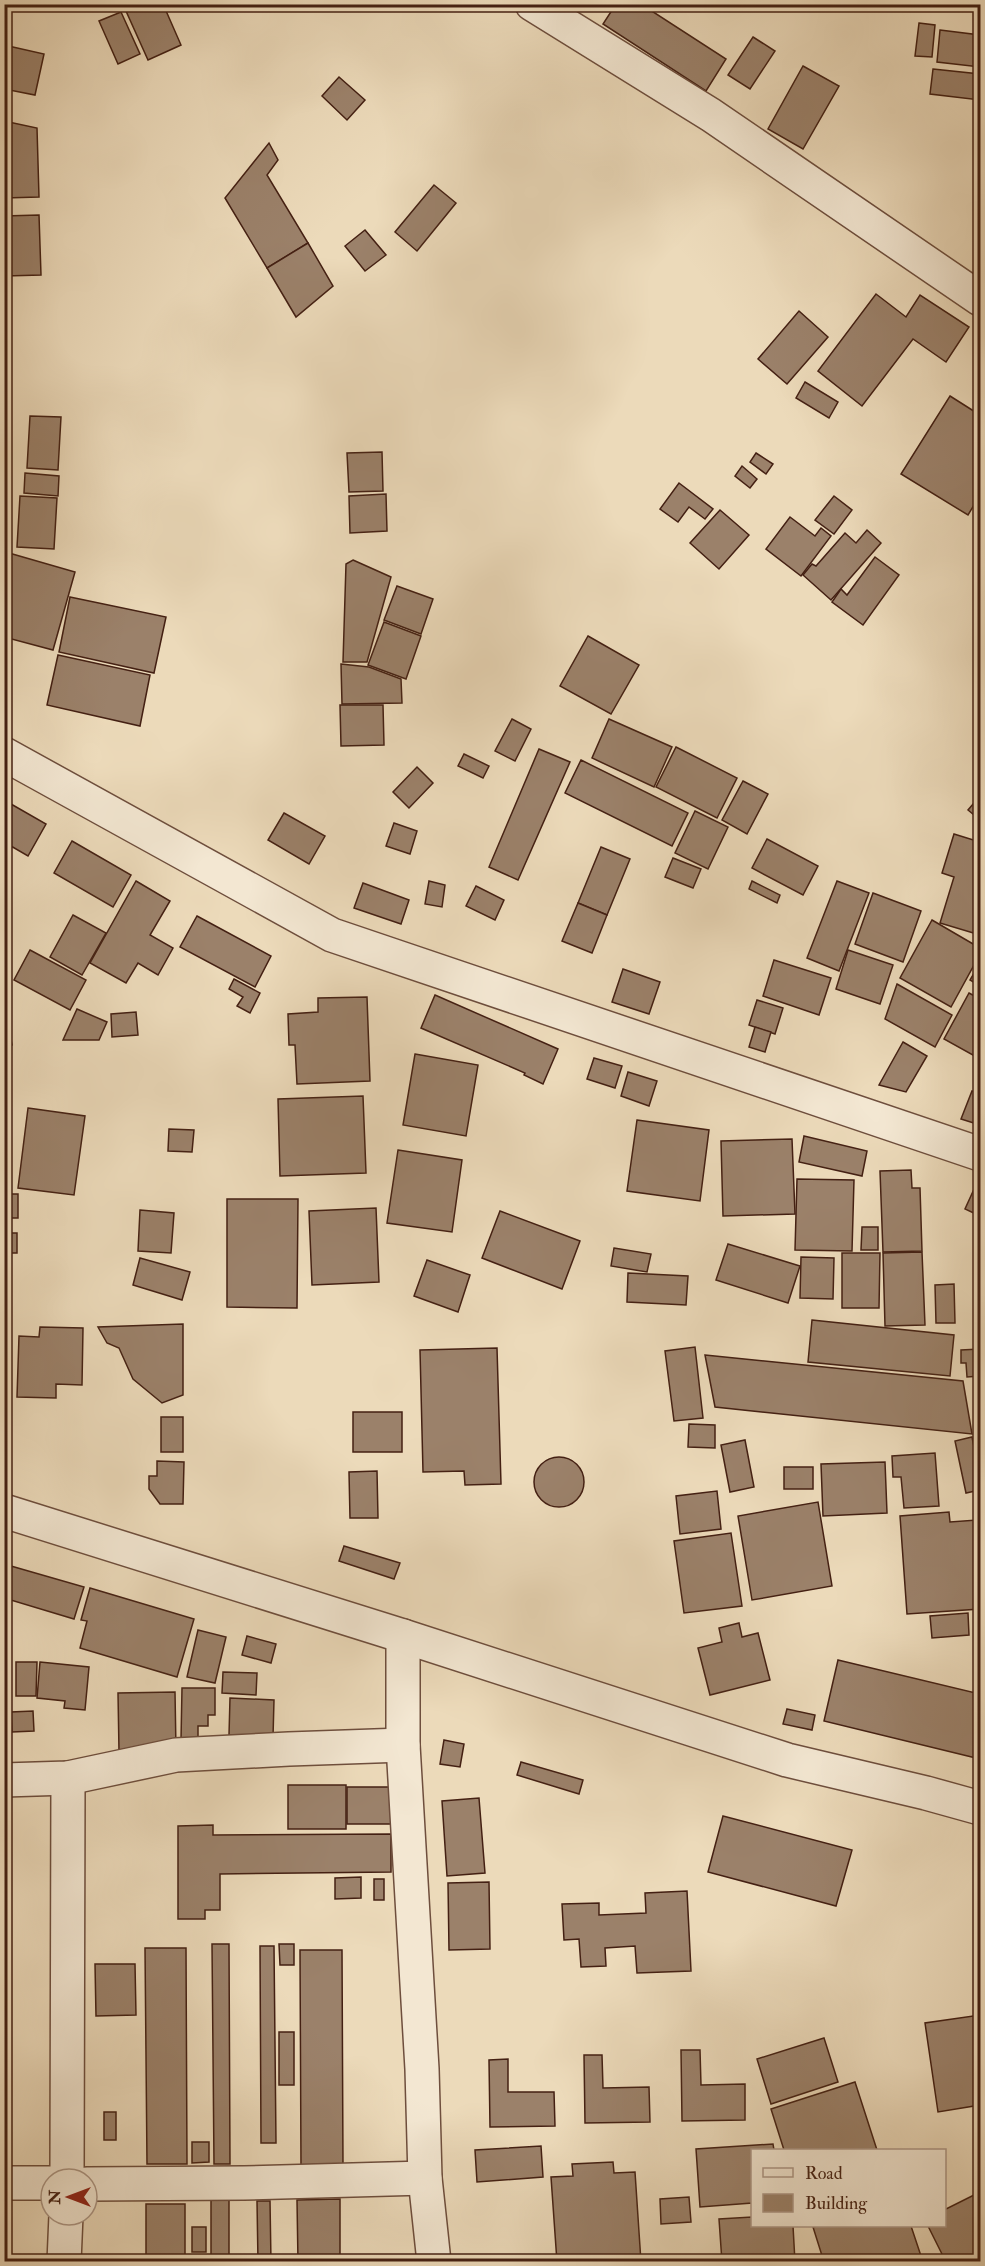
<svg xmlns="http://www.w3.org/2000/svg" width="985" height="2266" font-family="'IM FELL Double Pica',serif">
	<rect width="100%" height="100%" fill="#ecdaba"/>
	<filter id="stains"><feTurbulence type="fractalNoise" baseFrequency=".00333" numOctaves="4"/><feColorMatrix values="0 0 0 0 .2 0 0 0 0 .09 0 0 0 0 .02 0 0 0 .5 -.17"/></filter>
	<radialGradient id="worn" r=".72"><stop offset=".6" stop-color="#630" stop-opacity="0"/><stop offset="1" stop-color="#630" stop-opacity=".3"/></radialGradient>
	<!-- building -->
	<g fill="#9b816a" stroke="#442013" stroke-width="1.5">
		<path d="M139,4h24l18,41 -33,15 -22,-49z"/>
		<path d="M616,4h25l85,55 -20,32 -103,-67z"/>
		<path d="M121,12l19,42 -22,10 -19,-43z"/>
		<path d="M919,23l16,2 -3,32 -17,-1z"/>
		<path d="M940,30l40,5v32l-43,-5z"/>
		<path d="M753,37l22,14 -25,38 -22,-14z"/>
		<path d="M4,45l40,9 -9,41 -31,-6z"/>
		<path d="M803,66l36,20 -36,63 -35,-20z"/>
		<path d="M933,69l47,5v26l-50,-6z"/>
		<path d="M339,77l26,23 -18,20 -25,-24z"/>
		<path d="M4,121l33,7 2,69 -35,1z"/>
		<path d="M269,143l9,17 -11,15 41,68 -41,25 -42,-70z"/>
		<path d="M434,185l22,18 -39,48 -22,-19z"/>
		<path d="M39,215l2,60 -36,1 -1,-60z"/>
		<path d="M365,230l21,25 -21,16 -20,-25z"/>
		<path d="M308,243l25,43 -37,31 -29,-49z"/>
		<path d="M876,294l30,23 14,-22 49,32 -23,35 -33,-23 -51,67 -44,-35z"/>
		<path d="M799,311l29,26 -41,47 -29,-25z"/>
		<path d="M805,382l33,20 -9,16 -33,-20z"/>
		<path d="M950,396l30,19v80l-12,20 -67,-41z"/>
		<path d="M30,416l31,1 -3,53 -31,-2z"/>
		<path d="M382,452l1,39 -34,1 -2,-39z"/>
		<path d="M756,453l17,11 -7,10 -16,-12z"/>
		<path d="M742,466l15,13 -7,9 -15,-12z"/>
		<path d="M25,473l34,3 -1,20 -34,-3z"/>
		<path d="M679,483l34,26 -8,10 -16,-12 -11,15 -18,-13z"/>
		<path d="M386,494l1,37 -37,2 -1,-37z"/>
		<path d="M20,496l37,2 -3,51 -37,-2z"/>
		<path d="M834,496l18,14 -18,24 -19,-14z"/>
		<path d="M720,510l29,25 -30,34 -29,-26z"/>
		<path d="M790,517l25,19 6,-8 10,8 -30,40 -35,-27z"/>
		<path d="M867,530l14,13 -50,57 -28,-25 9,-11 4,2 29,-33 11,10z"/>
		<path d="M9,553l66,19 -22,78 -49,-13v-67z"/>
		<path d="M875,557l24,18 -36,50 -31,-23 9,-13 6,6z"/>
		<path d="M353,560l38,17 -24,85h-24l3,-98z"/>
		<path d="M397,586l36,13 -12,35 -37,-14z"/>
		<path d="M70,597l96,20 -12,56 -95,-21z"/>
		<path d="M384,622l37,14 -15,43 -38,-14z"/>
		<path d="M588,636l51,29 -28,49 -51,-28z"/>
		<path d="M58,655l92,20 -10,51 -93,-21z"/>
		<path d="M341,664l28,3 32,12 1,24 -60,1z"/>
		<path d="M340,705h43l1,40 -43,1z"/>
		<path d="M512,719l19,10 -16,32 -20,-10z"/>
		<path d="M609,719l63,28 -18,40 -62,-29z"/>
		<path d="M676,747l61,31 -20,40 -61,-31z"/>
		<path d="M539,749l31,13 -52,118 -29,-13z"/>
		<path d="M464,754l25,12 -6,12 -25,-12z"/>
		<path d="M581,760l107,53 -16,33 -107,-53z"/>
		<path d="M417,767l16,16 -24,25 -16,-16z"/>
		<path d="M743,781l25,13 -21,40 -25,-14z"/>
		<path d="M4,800l42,24 -18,32 -24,-14z"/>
		<path d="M973,804l7,7v9l-12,-10z"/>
		<path d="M695,811l33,16 -20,42 -33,-16z"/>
		<path d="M284,813l41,23 -16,28 -41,-24z"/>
		<path d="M394,823l23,8 -7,23 -24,-8z"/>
		<path d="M954,834l26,8v93l-40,-12 14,-46 -12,-4z"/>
		<path d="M767,839l51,27 -15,29 -51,-27z"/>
		<path d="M72,841l59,34 -18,32 -59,-34z"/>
		<path d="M601,847l29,12 -23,56 -29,-12z"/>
		<path d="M673,858l28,11 -8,19 -28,-11z"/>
		<path d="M136,881l34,20 -20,34 23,13 -15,27 -20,-12 -12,20 -36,-20z"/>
		<path d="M429,881l16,4 -3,22 -17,-3z"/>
		<path d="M752,881l28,14 -3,8 -28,-14z"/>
		<path d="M837,881l32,12 -30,78 -32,-13z"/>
		<path d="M363,883l46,17 -8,24 -47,-16z"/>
		<path d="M476,886l28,14 -9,20 -29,-14z"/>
		<path d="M873,893l48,18 -18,51 -48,-18z"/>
		<path d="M578,903l29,12 -15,38 -30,-12z"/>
		<path d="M73,915l33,18 -24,42 -32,-18z"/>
		<path d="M197,916l74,40 -16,31 -75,-40z"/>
		<path d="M932,920l48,28v6l-29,53 -51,-29z"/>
		<path d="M30,950l56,30 -16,30 -56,-30z"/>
		<path d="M848,950l45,15 -13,39 -44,-15z"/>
		<path d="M774,960l57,18 -12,37 -56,-19z"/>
		<path d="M980,963v23l-10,-6z"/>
		<path d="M623,969l37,13 -11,32 -37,-12z"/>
		<path d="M234,979l26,14 -10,20 -13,-7 6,-9 -14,-8z"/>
		<path d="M897,984l55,31 -17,32 -50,-28z"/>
		<path d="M969,993l11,6v60l-36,-20z"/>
		<path d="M435,995l123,54 -15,35 -19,-9 1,-2 -104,-45z"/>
		<path d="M367,997l3,84 -73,3 -2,-39h-6l-1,-31 30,-2v-14z"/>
		<path d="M757,1000l26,8 -8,26 -26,-9z"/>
		<path d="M4,1002l8,43 -8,2z"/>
		<path d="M77,1009l30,13 -8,18h-36z"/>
		<path d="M136,1012l2,23 -26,2 -1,-23z"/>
		<path d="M755,1027l16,5 -6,20 -16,-5z"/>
		<path d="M903,1042l24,14 -21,36 -27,-7z"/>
		<path d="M415,1054l63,11 -12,71 -63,-11z"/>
		<path d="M594,1058l28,8 -7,22 -28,-9z"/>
		<path d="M628,1072l29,9 -8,25 -28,-10z"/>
		<path d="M972,1091l8,2v32l-19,-6z"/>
		<path d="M363,1096l3,77 -86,3 -2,-77z"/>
		<path d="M28,1108l57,8 -11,79 -56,-7z"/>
		<path d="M637,1120l72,10 -9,71 -73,-10z"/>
		<path d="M169,1129l25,1 -2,22 -24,-1z"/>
		<path d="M804,1136l63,15 -5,25 -63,-14z"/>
		<path d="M792,1139l3,75 -72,2 -2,-75z"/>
		<path d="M398,1150l64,10 -10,72 -65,-9z"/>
		<path d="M911,1170l1,18h8l2,63 -39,1 -3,-81z"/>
		<path d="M980,1176v40l-15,-7z"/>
		<path d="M797,1179l57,1 -2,71 -57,-1z"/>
		<rect x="4" y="1194" width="14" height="24"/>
		<path d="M227,1199h71l-1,109 -70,-1z"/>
		<path d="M376,1208l3,74 -67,3 -3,-74z"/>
		<path d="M140,1210l34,3 -3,40 -33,-2z"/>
		<path d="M500,1211l80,30 -18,48 -80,-31z"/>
		<path d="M862,1227h16v23h-17z"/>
		<rect x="4" y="1233" width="13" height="20"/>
		<path d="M728,1244l72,22 -12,37 -72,-23z"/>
		<path d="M614,1248l37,6 -4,18 -36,-6z"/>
		<path d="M922,1252l3,73 -40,1 -2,-73z"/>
		<path d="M842,1253h38l-1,55h-37z"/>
		<path d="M801,1257l33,1 -1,41 -33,-1z"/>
		<path d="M140,1258l50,14 -8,28 -49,-15z"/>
		<path d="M427,1260l43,15 -12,37 -44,-16z"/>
		<path d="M628,1273l60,3 -2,29 -59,-3z"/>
		<path d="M954,1284l1,39h-19l-1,-38z"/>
		<path d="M812,1320l142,15 -4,41 -142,-14z"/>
		<path d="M980,1321v27h-5l-1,-26z"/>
		<path d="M183,1324v71l-21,8 -29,-24 -14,-31 -12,-5 -9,-16z"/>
		<path d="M40,1327l43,1 -1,57 -26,-1v14l-39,-1 2,-61 20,1z"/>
		<path d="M695,1347l8,71 -29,3 -9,-70z"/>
		<path d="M497,1348l4,136 -36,1 -1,-14 -41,1 -3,-122z"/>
		<path d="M980,1349v27l-13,1 -1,-14h-5v-13z"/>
		<path d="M705,1355l258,26 9,53 -257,-27z"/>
		<rect x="353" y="1412" width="49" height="40"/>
		<rect x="161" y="1417" width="22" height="35"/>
		<path d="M689,1424l26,1v23l-27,-1z"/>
		<path d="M972,1437l8,40v13l-14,3 -11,-52z"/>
		<path d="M745,1440l9,47 -24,5 -9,-47z"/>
		<path d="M935,1453l4,53 -35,2 -3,-31h-8l-1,-21z"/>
		<circle cx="559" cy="1482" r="25"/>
		<path d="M157,1461l27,1 -1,42h-23l-11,-15v-13h8z"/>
		<path d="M885,1462l2,51 -64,3 -2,-52z"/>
		<rect x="784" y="1467" width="29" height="22"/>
		<path d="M377,1471l1,47h-28l-1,-46z"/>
		<path d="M717,1491l4,38 -41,5 -4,-38z"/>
		<path d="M818,1502l14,84 -80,14 -14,-84z"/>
		<path d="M949,1512l1,10 27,-2 3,44v45l-73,5 -7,-98z"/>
		<path d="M731,1533l11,73 -58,7 -10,-72z"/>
		<path d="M344,1546l56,17 -6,16 -55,-18z"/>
		<path d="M4,1564l80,23 -10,32 -70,-21z"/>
		<path d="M90,1588l104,31 -17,58 -97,-29 7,-27 -6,-1z"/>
		<path d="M968,1613l1,22 -37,3 -2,-22z"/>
		<path d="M739,1623l3,14 16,-4 12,47 -60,15 -12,-47 24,-6 -3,-14z"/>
		<path d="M198,1630l28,7 -11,46 -28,-6z"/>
		<path d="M247,1636l29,8 -5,19 -29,-8z"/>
		<path d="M838,1660l142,34v65l-156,-38z"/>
		<path d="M16,1662h21l-1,34h-20z"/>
		<path d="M40,1662l49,5 -4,43 -21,-2 1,-7 -28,-3z"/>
		<path d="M223,1672l34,1 -1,22 -34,-2z"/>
		<path d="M182,1688h33v27h-7v11h-10v14h-17z"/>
		<path d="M175,1692l1,58 -57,1 -1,-58z"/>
		<path d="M230,1698l44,2 -1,37 -44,-2z"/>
		<rect x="4" y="1702" width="5" height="72"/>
		<path d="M787,1709l28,6 -3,15 -29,-6z"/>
		<path d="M33,1711l1,20 -22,1 -1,-20z"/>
		<path d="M444,1740l20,4 -4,23 -20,-3z"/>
		<path d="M521,1762l62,18 -4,14 -62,-19z"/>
		<rect x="288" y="1785" width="58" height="44"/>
		<rect x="347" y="1787" width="46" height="37"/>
		<path d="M479,1798l6,75 -38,3 -5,-75z"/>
		<path d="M723,1816l129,34 -16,56 -128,-34z"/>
		<path d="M213,1825v10l178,-1v38l-171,2v36h-15v9h-27v-93z"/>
		<path d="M361,1877v21l-26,1v-21z"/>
		<rect x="374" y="1879" width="10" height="21"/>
		<path d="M489,1882l1,67 -41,1 -1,-67z"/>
		<path d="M687,1891l4,80 -54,2 -2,-27 -30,2 1,18 -25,1 -2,-28 -15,1 -2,-36 37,-1v12l47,-2 -1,-20z"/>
		<path d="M212,1944h17l1,220h-16z"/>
		<path d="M279,1944h15v21h-14z"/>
		<path d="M260,1946h14l2,197h-15z"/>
		<path d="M145,1948h41l1,216h-40z"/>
		<path d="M300,1950h42l1,215 -42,1z"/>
		<path d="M95,1964h40l1,51 -40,1z"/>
		<path d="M980,2015v90l-42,7 -13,-89z"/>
		<rect x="279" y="2032" width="15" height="53"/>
		<path d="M824,2038l14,44 -67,22 -14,-45z"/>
		<path d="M681,2050h19l1,35 44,-1v36l-63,1z"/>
		<path d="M584,2055h18l1,33 46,-1 1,35 -65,1z"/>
		<path d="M508,2059v33h46l1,34 -65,1 -1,-67z"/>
		<path d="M855,2082l22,68h-93l-13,-41z"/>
		<rect x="104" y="2112" width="12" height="28"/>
		<path d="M192,2142h17v20l-17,1z"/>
		<path d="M773,2144l1,6h-22v53l-52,4 -4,-58z"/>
		<path d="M541,2146l2,31 -66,5 -2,-32z"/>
		<path d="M613,2162l1,11 21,-1 6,90h-84l-6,-85 22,-1 -1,-12z"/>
		<path d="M980,2192v70h-34l-18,-36h16v-16z"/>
		<rect x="211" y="2196" width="18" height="66"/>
		<path d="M689,2197l2,25 -30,2 -1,-25z"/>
		<path d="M340,2199v63h-42l-1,-62z"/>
		<path d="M257,2201h13l1,61h-13z"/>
		<rect x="146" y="2204" width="39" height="58"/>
		<path d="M752,2217v9h41l2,36h-73l-3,-43z"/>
		<path d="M817,2226h94l12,36h-99l-11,-35z"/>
		<rect x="192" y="2227" width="14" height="25"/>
	</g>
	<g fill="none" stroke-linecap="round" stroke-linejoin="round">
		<defs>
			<g id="minor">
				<path d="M532,4l179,111 269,184"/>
				<path d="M4,754l328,181 648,219"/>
				<path d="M4,1511l399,125 384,124 139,33 54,15"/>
				<path d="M403,1636v109l19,324 3,109 9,84"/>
				<path d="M4,1780l64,-2 108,-23 113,-6 114,-4"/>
				<path d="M67,2179l1,-401"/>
				<path d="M4,2183h47"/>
				<path d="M87,2184l157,-1 181,-5"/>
				<path d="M64,2262l2,-47"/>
			</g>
		</defs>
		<!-- minor casing -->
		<use href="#minor" stroke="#6e4e3d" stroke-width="36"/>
		<!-- minor -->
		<use href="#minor" stroke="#f3e7d2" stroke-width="33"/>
	</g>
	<!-- margin -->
	<rect width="985" height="2266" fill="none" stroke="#ecdaba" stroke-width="24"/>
	<rect x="6" y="6" width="973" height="2254" fill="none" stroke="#442013" stroke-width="3"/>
	<rect x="12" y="12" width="961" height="2242" fill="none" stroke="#442013" stroke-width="1.5"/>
	<!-- legend -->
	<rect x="751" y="2149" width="195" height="78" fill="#f3e7d2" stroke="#ad9786" stroke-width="1.5"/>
	<rect x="763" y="2168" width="30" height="9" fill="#f3e7d2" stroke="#ad9786" stroke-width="1.5"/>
	<text x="805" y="2179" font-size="18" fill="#442013">Road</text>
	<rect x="763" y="2194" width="30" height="18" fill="#9b816a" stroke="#ad9786" stroke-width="1.5"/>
	<text x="805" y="2209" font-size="18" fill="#442013">Building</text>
	<!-- north arrow -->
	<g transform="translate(69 2197) rotate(270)"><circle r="28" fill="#f3e7d2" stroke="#ad9786" stroke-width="1.5"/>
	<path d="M0-4.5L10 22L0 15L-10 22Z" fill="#8f2418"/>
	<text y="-9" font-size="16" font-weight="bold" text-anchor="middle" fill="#442013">N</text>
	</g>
	<rect width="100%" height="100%" filter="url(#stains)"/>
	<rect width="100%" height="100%" fill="url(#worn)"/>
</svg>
